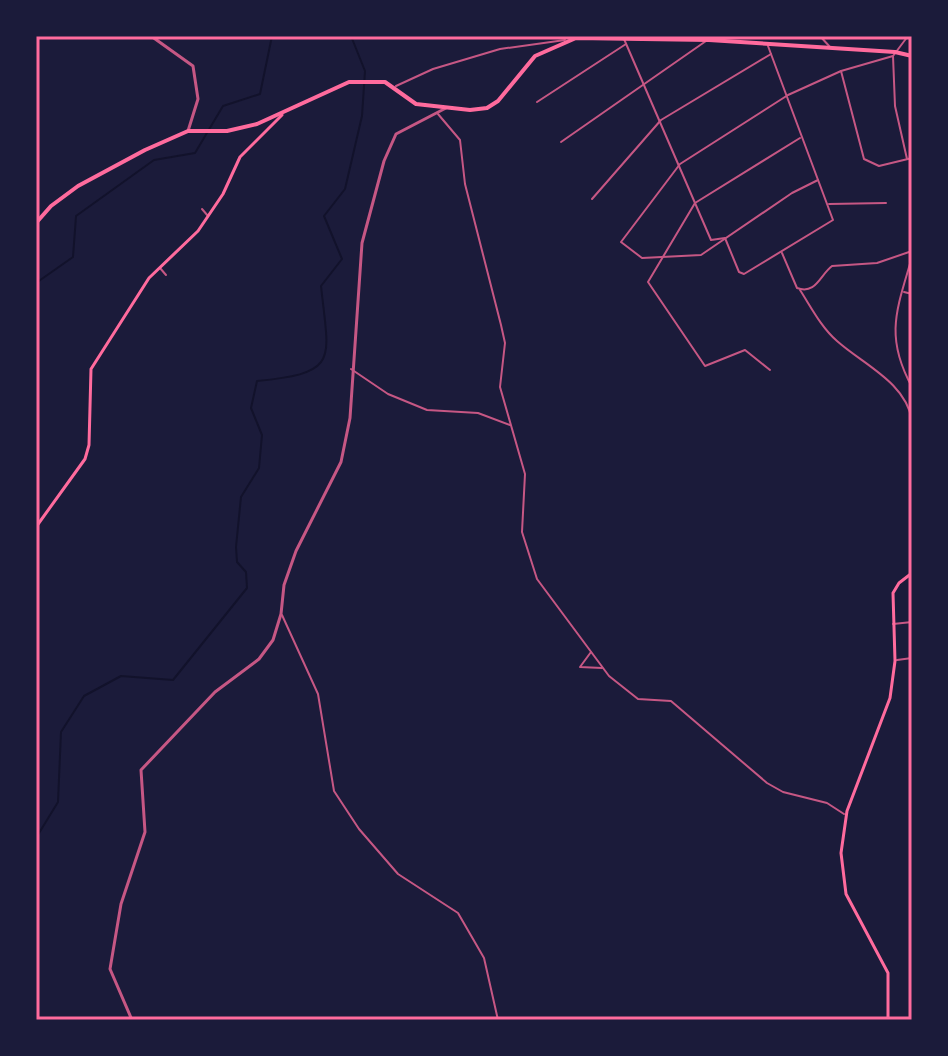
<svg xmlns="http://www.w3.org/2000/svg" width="948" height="1056" font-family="'Nunito Sans',sans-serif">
	<rect width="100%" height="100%" fill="#1b1b3a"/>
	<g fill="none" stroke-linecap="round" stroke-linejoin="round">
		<!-- stream -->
		<g stroke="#12122b" stroke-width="2">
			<path d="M36,283l37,-26 3,-41 78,-56 41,-7 28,-47 37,-12 12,-58"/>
			<path d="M36,838l22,-36 3,-70 23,-36 37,-20 52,4 74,-92 -1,-16 -9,-10 -1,-15 5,-50 18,-29 3,-33 -11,-27 6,-27c83,-8 72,-20 64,-95l21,-27 -18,-43 21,-27 17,-73 3,-45 -14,-35"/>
		</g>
		<!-- minor -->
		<g stroke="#c65784" stroke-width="2">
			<path d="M820,36l10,11"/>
			<path d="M624,39l87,201 14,-2 14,34 5,2 89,-54 -65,-174"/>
			<path d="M893,56l2,50 12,53"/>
			<path d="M841,71l23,88 15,7 33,-8"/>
			<path d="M396,86l37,-17 67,-20 65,-9"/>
			<path d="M537,102l89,-58"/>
			<path d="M438,114l22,26 5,44 36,141 4,18 -5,44 25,87 -3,58 15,47 72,97 29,23 33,2 96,82 16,9 44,11 17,11"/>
			<path d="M561,142l145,-101"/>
			<path d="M818,180l-26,13 -91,62 -59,3 -21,-16 59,-78 108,-69 53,-24 52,-15 15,-20"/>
			<path d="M592,199l69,-79 110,-66"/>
			<path d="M829,204l57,-1"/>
			<path d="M202,209l6,7"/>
			<path d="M782,253l15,35c19,7 23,-13 35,-22l45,-3 35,-12"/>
			<path d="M912,257c-15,52 -28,79 0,130"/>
			<path d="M160,268l6,7"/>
			<path d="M800,290c11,17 21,37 37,51 27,24 68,41 75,79"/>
			<path d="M904,292l8,2"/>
			<path d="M351,369l37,25 39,16 51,3 32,12"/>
			<path d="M770,370l-25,-20 -40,16 -57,-84 47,-79 105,-65"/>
			<path d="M282,615l36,79 16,97 25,38 39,45 60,39 26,45 14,62"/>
			<path d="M893,624l19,-2"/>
			<path d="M591,652l-11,15 22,1"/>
			<path d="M897,660l15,-2"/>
		</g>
		<!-- tertiary -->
		<g stroke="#c65784" stroke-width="3">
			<path d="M151,36l42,30 5,33 -10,32"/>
			<path d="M132,1020l-22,-51 11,-65 24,-72 -4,-62 74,-78 44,-33 14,-19 8,-26 3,-29 12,-34 45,-89 9,-44 12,-175 22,-82 12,-27 50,-26"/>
		</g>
		<!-- secondary -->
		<g stroke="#ff6b9d" stroke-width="3">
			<path d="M36,527l49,-68 4,-14 2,-76 58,-91 49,-47 25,-37 17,-37 42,-42"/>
			<path d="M888,1020v-47l-42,-79 -5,-41 6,-42 43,-113 5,-37 -2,-68 6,-10 13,-10"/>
		</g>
		<!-- primary -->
		<path stroke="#ff6b9d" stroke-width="4" d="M36,223l15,-17 27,-20 67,-36 43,-19h39l30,-7 92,-42h36l31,22 54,6 17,-2 11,-7 37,-45 41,-18 133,2 186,12 17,4"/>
	</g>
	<!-- border -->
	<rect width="948" height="1056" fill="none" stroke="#1b1b3a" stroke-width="76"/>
	<rect x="38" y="38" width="872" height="980" fill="none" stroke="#ff6b9d" stroke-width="3"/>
</svg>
